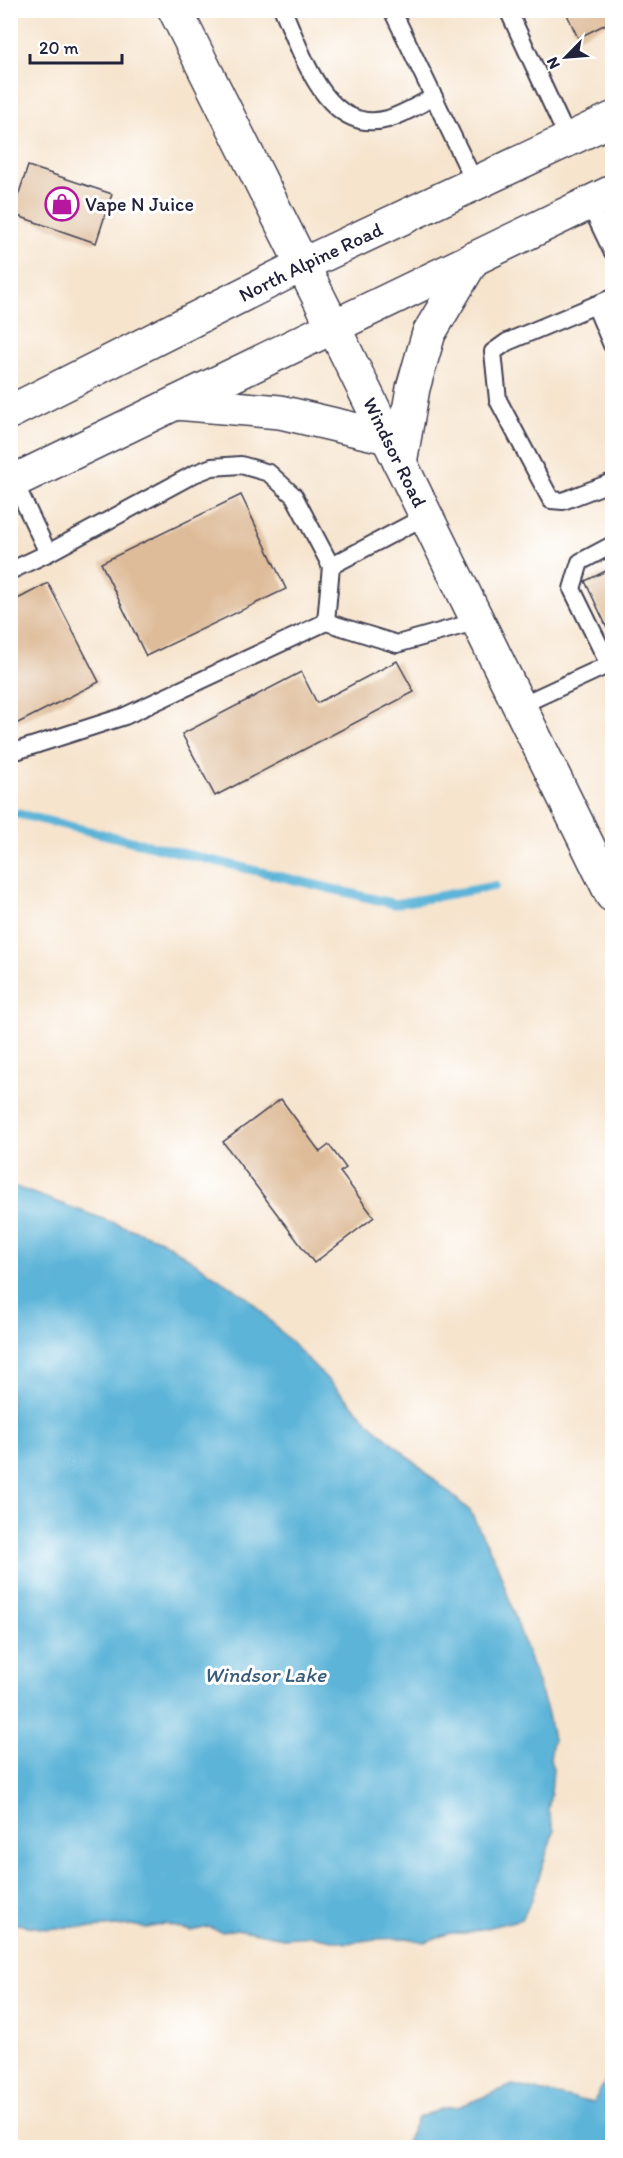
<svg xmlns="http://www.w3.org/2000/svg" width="623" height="2158" font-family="Itim,sans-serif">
	<rect width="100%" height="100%" fill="#fff"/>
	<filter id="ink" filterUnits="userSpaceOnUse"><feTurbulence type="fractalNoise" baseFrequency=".0167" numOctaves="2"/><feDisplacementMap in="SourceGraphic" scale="12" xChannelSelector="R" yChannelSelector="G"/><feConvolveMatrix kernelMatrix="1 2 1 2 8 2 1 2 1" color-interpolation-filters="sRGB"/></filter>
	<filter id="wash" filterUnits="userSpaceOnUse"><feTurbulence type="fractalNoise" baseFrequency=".008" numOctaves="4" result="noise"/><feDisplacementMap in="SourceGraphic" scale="24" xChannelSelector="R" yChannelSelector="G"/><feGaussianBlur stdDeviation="1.35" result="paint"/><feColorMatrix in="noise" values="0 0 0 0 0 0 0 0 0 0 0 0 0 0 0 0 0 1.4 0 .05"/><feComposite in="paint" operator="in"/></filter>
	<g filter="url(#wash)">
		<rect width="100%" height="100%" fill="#f6e4cd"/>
		<!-- water -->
		<g fill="#5bb4d8" stroke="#3e6b8a" stroke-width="1.5">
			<path d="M10,1185l151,55 87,58 123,126 99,87 27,53 50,146 6,29 -3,21 3,9 -2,24 -3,17 6,20 -22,69 -10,20 -57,14h-14l-27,9 -17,-4 -31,1 -29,4 -34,-7 -30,2 -46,-9 -14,3 -14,-5 -18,4 -26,-7 -18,4 -16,-3 -41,3 -20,-1 -23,2 -36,-6z"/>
			<path d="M612,2069v78h-208l13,-29 26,-10 15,-1 55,-22 80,18z"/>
		</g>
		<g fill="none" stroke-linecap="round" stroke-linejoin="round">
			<!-- stream -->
			<path stroke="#5bb4d8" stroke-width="9" d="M10,812l385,92 100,-18"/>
		</g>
		<g id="blocks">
			<!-- building -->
			<g fill="#debc99">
				<path d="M565,10h47v11l-34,17z"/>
				<path d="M28,166l84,28 -16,49 -84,-29z"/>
				<path d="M241,495l45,94 -140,67 -45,-93z"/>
				<path d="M612,568v70l-27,-57z"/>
				<path d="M48,583l51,99 -89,45v-124z"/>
				<path d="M397,661l17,31 -199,104 -33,-62 119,-62 16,31z"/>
				<path d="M281,1099l39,53 9,-7 17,23 -6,4 34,45 -60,46 -91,-121z"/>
			</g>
		</g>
	</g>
	<g filter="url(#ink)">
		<use href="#blocks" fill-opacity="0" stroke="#423f51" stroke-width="1.5"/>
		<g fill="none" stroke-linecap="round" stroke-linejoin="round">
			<defs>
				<g id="service">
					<path d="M283,10c19,43 43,126 105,109 16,-5 32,-15 46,-22"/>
					<path d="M392,10l83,173"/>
					<path d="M508,10l60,129"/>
					<path d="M589,203l23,48"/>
					<path d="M612,298l-105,44 -14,10 5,48 53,100 12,1 49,-19"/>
					<path d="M595,305l17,40"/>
					<path d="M612,545l-32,17 -8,27 40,82"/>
					<path d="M48,553l146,-79 18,-7 29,-2 28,8 25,23 37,70"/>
					<path d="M10,571l38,-18 -34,-72"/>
					<path d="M326,622l5,-56 95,-50"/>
					<path d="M519,706l93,-43"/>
					<path d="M10,753l115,-37 201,-94 71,22 81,-23"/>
				</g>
				<g id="tertiary">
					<path id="s1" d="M175,10l158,316 279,569"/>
				</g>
				<g id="secondary">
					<path d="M176,403l104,9 107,25"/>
					<path id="s2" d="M10,412l292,-147 310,-146"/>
					<path d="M400,463l13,-75 16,-55 44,-74"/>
					<path d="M10,483l602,-291"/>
				</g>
			</defs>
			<!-- service casing -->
			<use href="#service" stroke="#423f51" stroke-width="20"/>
			<!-- tertiary casing -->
			<use href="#tertiary" stroke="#423f51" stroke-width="36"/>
			<!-- secondary casing -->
			<use href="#secondary" stroke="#423f51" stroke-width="36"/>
			<!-- service -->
			<use href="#service" stroke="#fff" stroke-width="16"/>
			<!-- tertiary -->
			<use href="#tertiary" stroke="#fff" stroke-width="33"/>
			<!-- secondary -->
			<use href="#secondary" stroke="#fff" stroke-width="33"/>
		</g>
	</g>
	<!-- icons -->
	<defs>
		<symbol id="shop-ring" viewBox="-11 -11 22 22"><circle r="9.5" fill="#fff" stroke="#b5179e" stroke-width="1.5"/><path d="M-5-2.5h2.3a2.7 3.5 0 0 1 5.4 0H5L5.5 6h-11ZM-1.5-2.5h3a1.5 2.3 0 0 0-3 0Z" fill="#b5179e"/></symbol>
	</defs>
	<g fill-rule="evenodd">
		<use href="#shop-ring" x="43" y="185" width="38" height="38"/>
	</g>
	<g text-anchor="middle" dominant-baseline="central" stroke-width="6" stroke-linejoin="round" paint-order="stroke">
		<!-- poi labels -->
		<g font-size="20" fill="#22223b" stroke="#fff" text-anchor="start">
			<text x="85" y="204">Vape N Juice</text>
		</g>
		<!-- street labels -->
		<g font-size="20" fill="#22223b" stroke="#fff">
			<text stroke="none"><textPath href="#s2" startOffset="336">North Alpine Road</textPath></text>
			<text stroke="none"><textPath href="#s1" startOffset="494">Windsor Road</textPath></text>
		</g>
		<!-- water labels -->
		<g font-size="21" font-style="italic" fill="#395c7a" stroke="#fff">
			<text x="265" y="1674">Windsor Lake</text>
		</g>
	</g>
	<!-- margin -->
	<rect width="623" height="2158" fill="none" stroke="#fff" stroke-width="36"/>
	<!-- north arrow -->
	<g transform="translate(566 57) rotate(245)" stroke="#ffffff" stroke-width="4.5" paint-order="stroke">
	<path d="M0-4.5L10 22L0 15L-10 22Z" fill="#22223b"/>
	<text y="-9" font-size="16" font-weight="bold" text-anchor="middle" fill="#22223b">N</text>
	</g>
	<!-- scale -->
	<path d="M30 54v9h92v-9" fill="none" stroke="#22223b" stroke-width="3"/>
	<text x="39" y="54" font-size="18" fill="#22223b" stroke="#ffffff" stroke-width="4.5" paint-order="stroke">20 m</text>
</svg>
